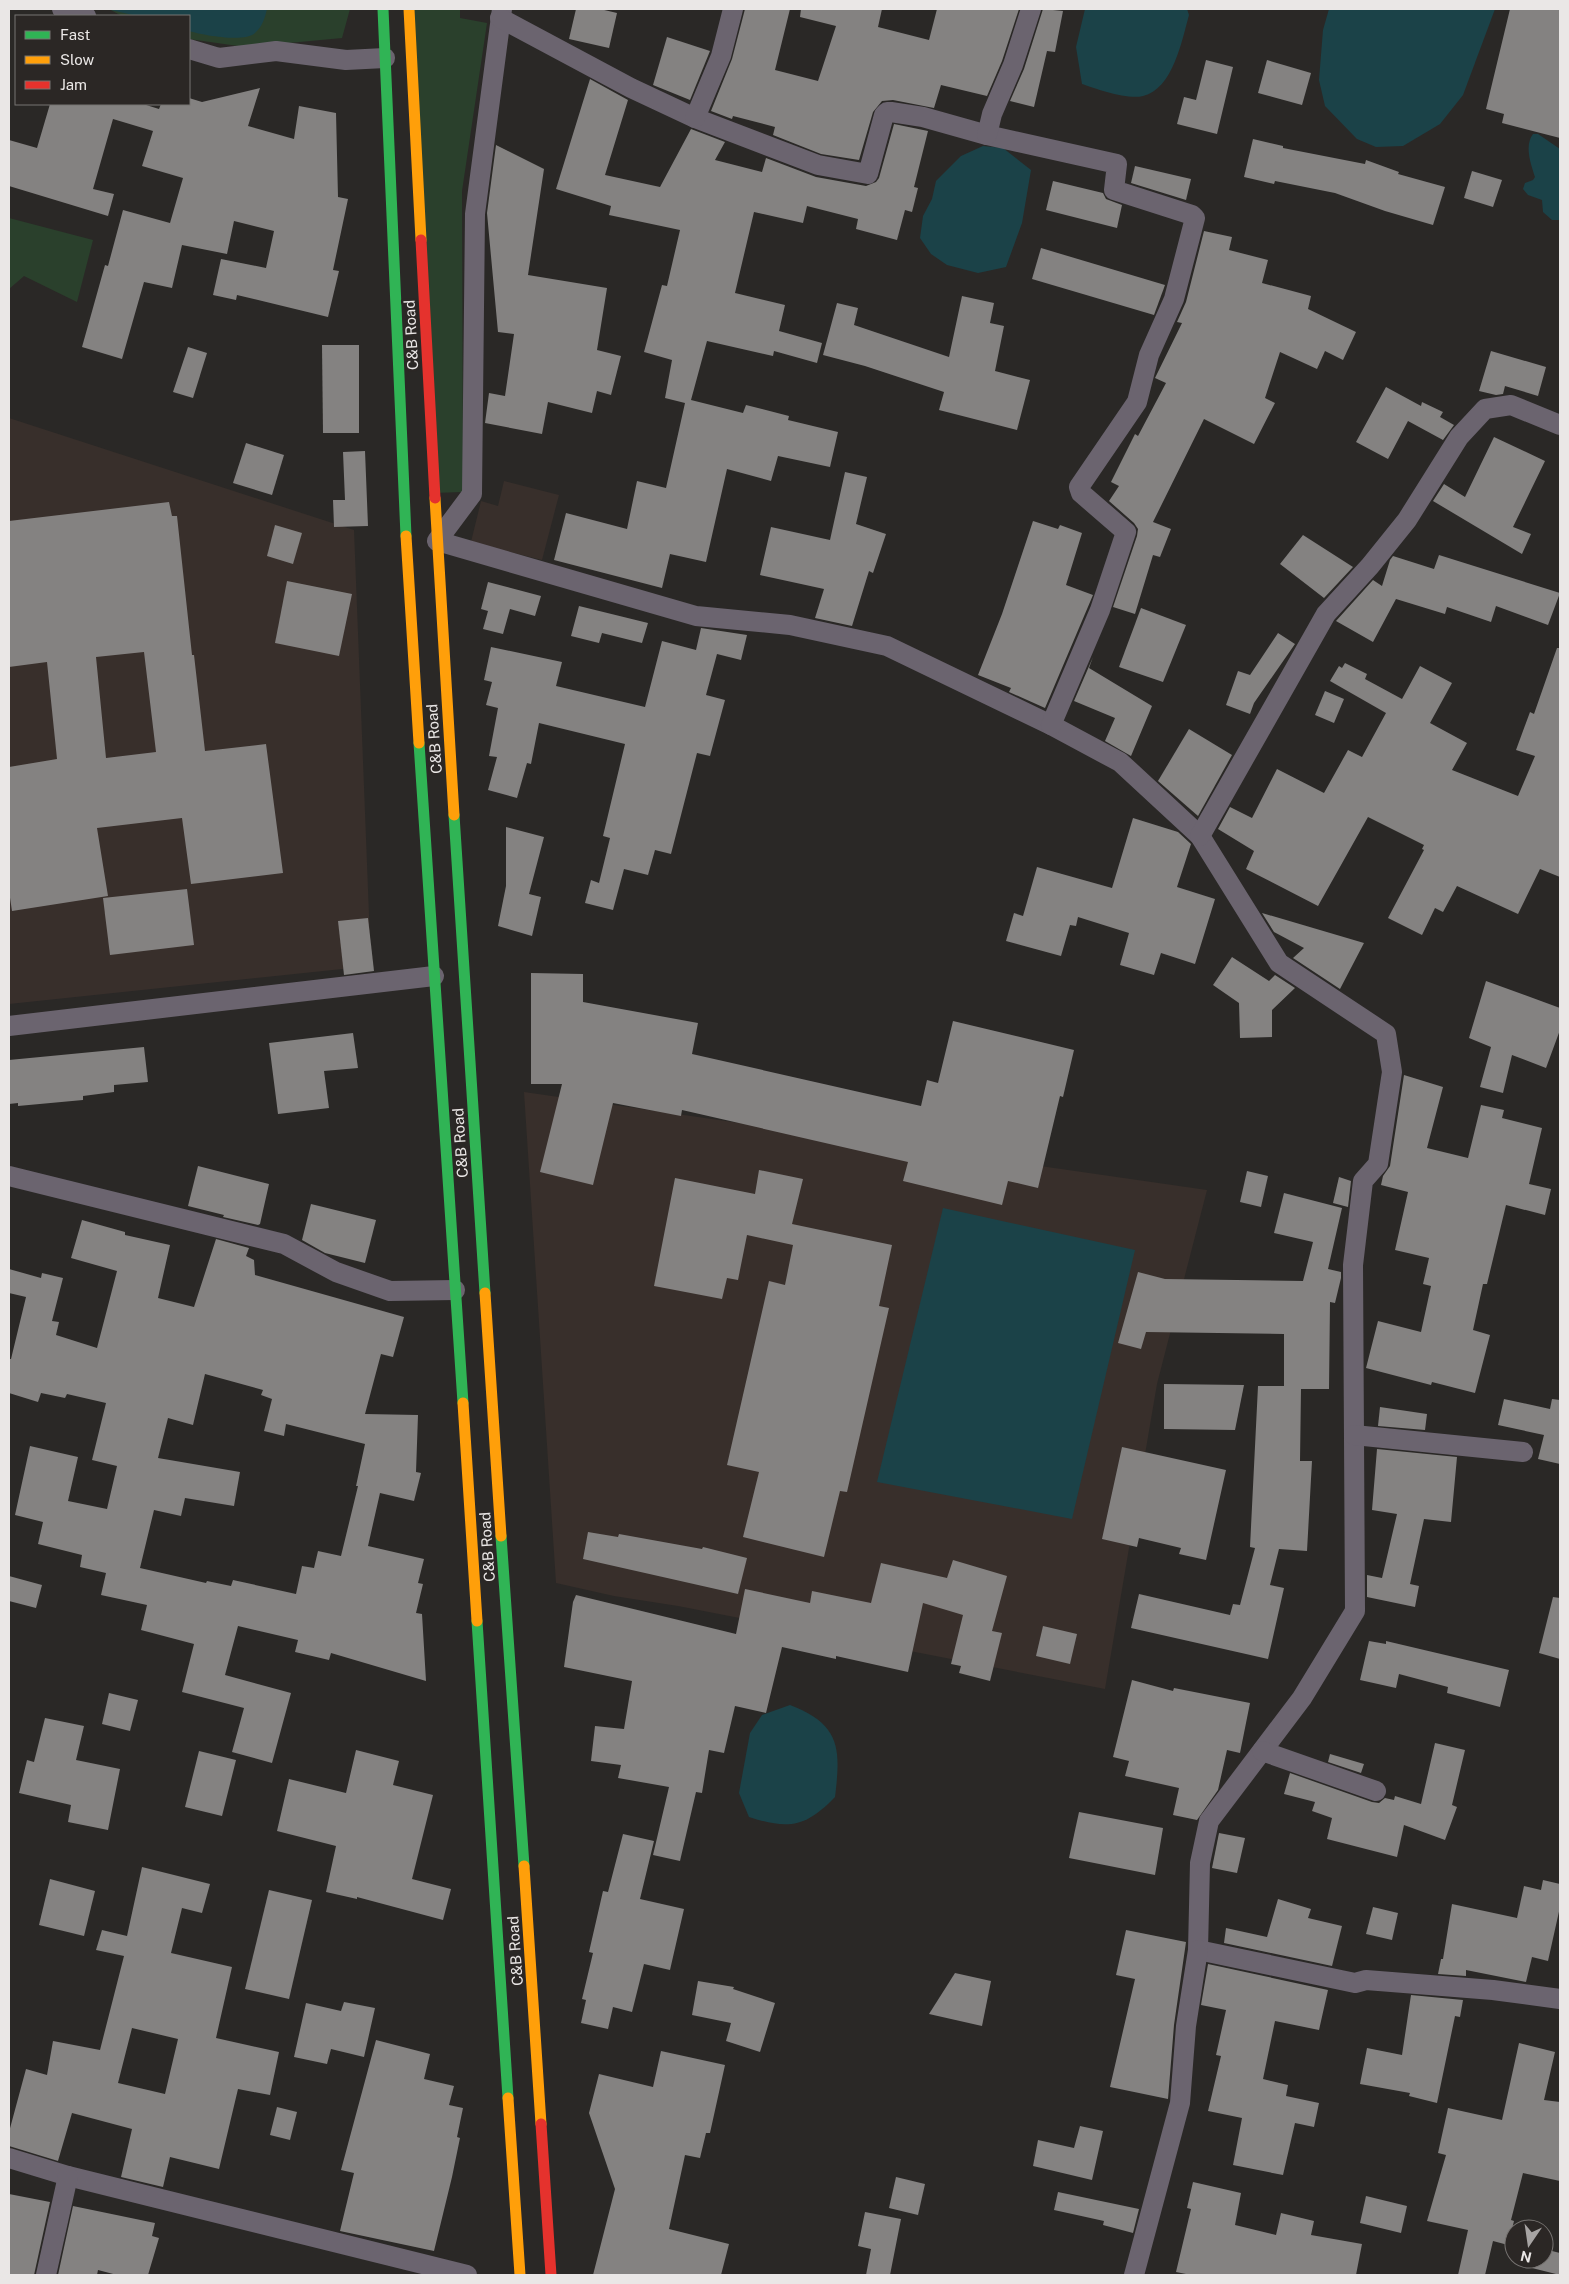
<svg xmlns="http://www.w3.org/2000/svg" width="1569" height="2284" font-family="'Public Sans',sans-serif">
	<rect width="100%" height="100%" fill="#2a2826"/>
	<!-- built -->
	<g fill="#382f2b">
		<path d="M9,418l345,112 17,436 -362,38z"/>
		<path d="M504,481l55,14 -17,65 -71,-18 10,-41 17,5z"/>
		<path d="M524,1092l683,98 -50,194 -52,305 -427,-83 -64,-10 -58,-13z"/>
	</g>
	<!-- green -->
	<g fill="#2a402c">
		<path d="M109,9h241l-8,29 -97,9 -56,-8v-23h-67z"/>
		<path d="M414,9h46v9l27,5 -25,168 1,301 -31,1z"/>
		<path d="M9,218l84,22 -16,62 -53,-26 -15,13z"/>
	</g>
	<!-- water -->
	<g fill="#1b4248">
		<path d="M107,9h160c-2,9 -5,18 -12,24 -10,10 -53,2 -66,-2v-15h-52z"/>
		<path d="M1085,9h102l2,6c-7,25 -16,74 -46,81 -15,4 -47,-7 -61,-12l-6,-37z"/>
		<path d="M1329,9h166l-32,86 -23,29 -37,22 -27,1 -19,-8 -32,-33 -6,-26 4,-50z"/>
		<path d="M1533,134h5l22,15v71h-8l-9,-8 -1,-12 -14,-5 -5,-6 2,-6 8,-3 2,-3c-4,-13 -11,-31 -2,-43z"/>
		<path d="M983,146l20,2 28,22 -9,53 -16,44 -28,6 -31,-8 -16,-11 -11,-16 3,-22 9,-17 4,-18 25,-25z"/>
		<path d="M943,1208l192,42 -63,269 -195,-37z"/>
		<path d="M790,1705c50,19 51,43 45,92 -29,30 -46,33 -86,20l-10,-24 11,-60 12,-18z"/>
	</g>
	<!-- building -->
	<g fill="#848281" fill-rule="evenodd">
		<path d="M576,9h24l17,4 -8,35 -40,-9z"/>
		<path d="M745,9h45l-15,61 43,11 18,-55 -36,-9 1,-8h81l-4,18 51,13 8,-31h82l-17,52 -15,35 -46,-11 -7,23 -41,-8 -11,1 -9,11 -14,48 -38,-6 -48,-19 2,-8 -42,-11 -1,3 -21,-8 21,-52z"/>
		<path d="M1043,9l20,2 -8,41 -8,-1 -13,56 -24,-6 14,-32z"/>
		<path d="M1510,9h50v129l-58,-15 2,-9 -18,-5z"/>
		<path d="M667,37l43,14 -20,49 -37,-15z"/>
		<path d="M1206,60l27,7 -16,67 -40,-10 7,-27 12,3z"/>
		<path d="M1267,60l44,13 -9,32 -44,-12z"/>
		<path d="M590,79l38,21 -23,75 55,12 31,-58 34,13 -10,18 47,12 4,-14 50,19 50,9 10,-4 3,-4 15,-54 34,7 -14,56 4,1 -6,24 -7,-2 -8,30 -41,-11 2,-10 -51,-13 -4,17 -49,-11 -19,81 50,12 -6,26 43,12 -5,20 -43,-12 -1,5 -66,-15 -16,59 52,13 3,-8 43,11 -1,4 50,12 -8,35 -52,-11 -7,25 -44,-12 -21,93 -36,-8 -8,34 -108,-28 12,-47 61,16 10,-48 29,7 19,-85 -20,-5 7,-38 -28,-8 18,-67 5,1 13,-56 -71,-15 2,-9 -55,-17z"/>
		<path d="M260,88l-12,38 46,13 5,-33 37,7 2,84 10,2 -15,71 6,1 -11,46 -91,-22 -1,5 -23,-5 8,-36 45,9 8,-37 -40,-10 -7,33 -45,-9 -10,43 -28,-6 -22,77 -40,-12 23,-82 3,1 15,-56 47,13 13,-45 -41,-12 11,-35 -40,-12 -20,70 21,5 -6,22 -99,-30v-46l28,8 13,-44h93l16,5 2,-5h28v-6l13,4z"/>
		<path d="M1253,139l30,7v2l82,16 1,-4 33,12 -1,2 47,13 -12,38 -48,-14 -50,-18 -60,-12 -1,3 -30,-7z"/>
		<path d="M496,145l48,24 -16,106 79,13 -10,62 24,6 -10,39 -14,-4 -5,22 -44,-11 -6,32 -57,-11 4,-30 16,3 9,-62 -16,-2 -11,-119z"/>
		<path d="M1135,166l56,13 -5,21 -55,-17z"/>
		<path d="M1472,171l30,9 -9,27 -29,-9z"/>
		<path d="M1053,181l50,12 3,6 16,6 -5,23 -71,-18z"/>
		<path d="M1204,231l28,6 -3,13 39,10 -6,23 49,13 -3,13 48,23 -13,28 -18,-9 -8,18 -37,-17 -15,46 10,5 -21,41 -50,-25 -51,103 18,7 -11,28 -7,-2 -18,59 -22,-7 24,-71 1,-7 -4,-6 -25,-22 10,-15 -8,-4 24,-48 3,2 28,-53 -11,-5 27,-55 -5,-1 9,-20z"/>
		<path d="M1041,248l124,37 -11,30 -122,-36z"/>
		<path d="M962,296l32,7 -4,20 14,3 -9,45 35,9 -13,50 -78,-20 5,-18 -79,-26 -42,-11 14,-52 21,5 -4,17 95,32z"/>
		<path d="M322,345h37v88h-36z"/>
		<path d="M188,347l19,6 -14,45 -20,-6z"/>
		<path d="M1491,351l55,16 -8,29 -33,-10 -2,8 -7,1 -17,-4z"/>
		<path d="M1386,387l35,19 1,-4 21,10 -3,5 14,8 -11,15 -35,-19 -20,38 -32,-17z"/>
		<path d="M1494,437l51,24 -32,66 18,7 -9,20 -89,-53 11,-17 21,13z"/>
		<path d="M246,443l38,12 -12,40 -39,-12z"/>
		<path d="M365,451l3,75 -34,1 -1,-27h12l-2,-48z"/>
		<path d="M845,472l22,5 -11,47 30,10 -13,39 -4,-2 -17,55 -37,-8 9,-29 -64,-14 11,-48 59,13z"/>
		<path d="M169,502l3,14h5l15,139h2l11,96 61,-7 17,129 -92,11 -9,-66 -85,10 11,68 -96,15 -3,-20v-124l48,-8 -10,-97 -38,5v-146zM144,652l12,100 -50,6 -10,-101z"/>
		<path d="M1033,521l25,8 2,-4 22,8 -16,52 27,10 -48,113 -36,-16 2,-4 -33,-13 24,-61z"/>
		<path d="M275,525l27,8 -9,31 -26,-8z"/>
		<path d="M1303,535l50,32 -29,31 -44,-34z"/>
		<path d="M1439,555l121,38 -12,32 -52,-19 -5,16 -44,-15 -2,7 -49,-15 -23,43 -37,-21 37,-41 9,6 8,-26 3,-4 41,13z"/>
		<path d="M287,581l65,13 -13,62 -64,-13z"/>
		<path d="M488,582l53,14 -6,20 -25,-7 -7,25 -20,-5 5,-18 -7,-2z"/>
		<path d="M579,606l69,17 -6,20 -40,-10 -3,10 -28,-7z"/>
		<path d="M1141,608l45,17 -23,57 -44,-15z"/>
		<path d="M701,628l46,7 -6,25 -24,-6 -11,41 19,5 -15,56 -13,-3 -26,101 -16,-4 -7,25 -24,-6 -11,41 -28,-7 6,-23 8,3 11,-45 -7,-2 22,-92 -86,-21 -8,41 -4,-1 -10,35 -29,-8 9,-33 -8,-1 9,-48 -12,-3 6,-23 -8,-2 7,-33 71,15 -6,24 89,21 17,-66 34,9z"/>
		<path d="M1278,633l17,11 -41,59 -4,11 -24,-9 12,-34 12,4z"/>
		<path d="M1557,648h3v229l-20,-8 -22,45 -61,-28 -14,26 -8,-4 -13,27 -34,-17 36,-68 -2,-1 2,-4 -56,-28 -50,89 -72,-37 8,-18 -36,-22 12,-22 22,11 25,-49 47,24 24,-43 14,7 24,-44 -56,-32 9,-15 3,2 3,-5 22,11 -2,5 37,20 18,-33 32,17 -22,40 37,20 -15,27 66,26 17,-40 -19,-6 14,-38 4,2z"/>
		<path d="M1093,657l-4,11 63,38 -21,50 -26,-15 10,-23 -41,-17z"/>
		<path d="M1325,691l19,8 -10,24 -19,-8z"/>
		<path d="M1189,729l43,26 -34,61 -40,-35z"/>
		<path d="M1133,818l45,14 13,12 -14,43 38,12 -20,65 -34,-11 -7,22 -34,-10 9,-32 -51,-16 -2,9 -6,-1 -9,31 -55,-15 8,-28 9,3 14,-49 75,21z"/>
		<path d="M506,827l38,10 -15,57 12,3 -9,39 -34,-10 8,-40z"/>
		<path d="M187,889l7,56 -84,10 -7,-57z"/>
		<path d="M1262,913l102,30 -24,46 -47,-31 11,-10 -30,-16z"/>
		<path d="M368,918l6,53 -30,4 -6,-54z"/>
		<path d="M1232,957l37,24 6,-6 20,13 -23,22v27l-32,1 -1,-35 -26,-18z"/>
		<path d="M531,973l52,1v28l115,21 -6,31 229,52 6,-26 11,3 15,-62 121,29 -11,47 -3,-1 -22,92 -30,-7 -6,24 -99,-24 5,-19 -226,-52 -1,6 -68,-13 -20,82 -53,-13 22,-88h-31z"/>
		<path d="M1486,981l74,27v22l-14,38 -34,-13 -9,38 -23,-6 11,-40 -22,-9z"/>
		<path d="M353,1033l5,35 -34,3 5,37 -51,6 -9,-71z"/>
		<path d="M144,1047l4,35 -34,3v7l-31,4v4l-65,6v-3l-9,1v-44z"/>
		<path d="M1404,1075l39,12 -16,61 41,10 13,-53 23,5 -2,8 40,10 -13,56 22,5 -6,26 -39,-10 -19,79h-4l-10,46 17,5 -15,58 -43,-11 -1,3 -65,-17 12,-47 43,11 10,-46 -8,-2 6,-26 -34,-8 13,-58 -27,-7 2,-9 7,-10z"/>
		<path d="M198,1166l71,18 -9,40 -2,1 -35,-8 1,-2 -36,-9z"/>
		<path d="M759,1170l44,9 -11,45 100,21 -13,61 10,2 -42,184 -7,-1 -16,66 -81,-20 16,-65 -32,-7 42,-184 16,4 8,-40 -46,-10 -9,45 -11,-2 -5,21 -68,-13 21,-108 80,16z"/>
		<path d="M1247,1171l21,5 -7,31 -21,-5z"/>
		<path d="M1339,1177l12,4 -3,26 -15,-4z"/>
		<path d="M1284,1193l58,15 -14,61 13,3v6l-6,25 -5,-1 -1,87h-28l-1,72h12l-5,90 -28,-2 -9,36 14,3 -16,71 -137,-31 8,-34 91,21 3,-11 7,1 15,-57 -5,-1 8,-161h26v-52l-138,-2 -5,17 -23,-6 20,-71 27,7 138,2 10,-39 -39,-9z"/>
		<path d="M311,1204l65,16 -11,43 -40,-10 -23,-13z"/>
		<path d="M82,1220l43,12v3l45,10 -12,53 36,9 22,-68 33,9 -3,8 8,4 1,15 149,42 -11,40 -12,-3 -16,60 53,1 -2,57 5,1 -7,28 -34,-8 -12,53 56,13 -6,24 5,1 -7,29 6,1 4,67 -95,-28 -2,7 -34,-8 3,-12 -60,-14 -13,49 66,18 -19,70 -40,-11 12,-44 -62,-16 12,-48 -53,-14 6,-25 -46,-10 5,-22 -26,-6 2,-12 -44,-11 5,-22 -28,-7 15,-69 48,11 -10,44 39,8 10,-43 -25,-6 14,-57 -39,-9 -2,4 -24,-5 -3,9 -29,-9v-34h2l15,-62 -17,-4v-24l32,9 1,-5 21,5 -11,43 7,1 -3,13 41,13 20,-77 -46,-13zM205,1374l58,16 -2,5 11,4 -8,32 20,5 2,-12 79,20 -9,42h2l-17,70 -23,-5 -4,17 -12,-2 -6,28 -63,-14 -2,6 -24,-5 -1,2 -66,-15 14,-58 27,6 4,-18 49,8 6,-34 -82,-14 10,-40 25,7z"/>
		<path d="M1164,1384l80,1 -9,45 -71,-1z"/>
		<path d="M1504,1399l46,10 2,-10 8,1v64l-22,-5 6,-24 -46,-10z"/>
		<path d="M1380,1407l47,7 -2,16 -47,-4z"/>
		<path d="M1122,1447l104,23 -20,90 -27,-6 2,-6 -42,-10 -2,9 -35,-8z"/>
		<path d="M1377,1449l80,8 -6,65 -27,-3 -14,65 9,2 -4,21 -48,-10v-22l15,3 15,-64 -25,-4z"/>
		<path d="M588,1532l30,5 1,-3 83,15 1,-2 44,11 -9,36 -155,-35z"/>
		<path d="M953,1560l54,16 -15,55 10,2 -12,48 -31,-8 2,-7 -10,-2 12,-49 -40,-12 -15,69 -72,-16v3l-54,-12 -16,66 -31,-7 -11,47 -15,-3 -7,43 -6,-1 -16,69 -27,-6 16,-68 -51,-9 3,-13 -30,-4 4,-35 29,3 8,-48 -68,-14 9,-65 3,-7 160,39 9,-45 65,14 2,-12 59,12 10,-40 66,15z"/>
		<path d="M9,1576l33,9 -6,23 -27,-7z"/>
		<path d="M1553,1597l7,1v61l-21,-6z"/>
		<path d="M1043,1626l34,8 -7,30 -34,-8z"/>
		<path d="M1369,1641l17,3v-3l123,29 -9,37 -53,-14 1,-6 -49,-13 -3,14 -36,-8z"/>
		<path d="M1132,1680l41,11 1,-3 76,15 -10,50 -13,-3 -9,40 -21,30 -24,-5 6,-27 -54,-12 4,-15 -16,-4z"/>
		<path d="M109,1693l29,7 -8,31 -28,-7z"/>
		<path d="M45,1718l39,8 -8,34 44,9 -12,61 -40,-8 3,-17 -52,-12 8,-33 7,2z"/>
		<path d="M1435,1743l30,7 -13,55 5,2 -12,33 -41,-15 -7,32 -70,-18 5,-21 -20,-7 3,-9 -31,-8 6,-21 82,29 7,1 6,-5 9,2 1,-4 26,8z"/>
		<path d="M356,1750l43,11 -6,24 40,10 -21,84 39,10 -8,31 -86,-23v2l-31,-7 10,-46 -59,-15 12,-52 57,14z"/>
		<path d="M199,1751l37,9 -14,56 -37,-9z"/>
		<path d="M1330,1754l34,10 -3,9 -33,-11z"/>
		<path d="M1079,1812l84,16 -8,47 -86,-17z"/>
		<path d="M1219,1833l26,5 -8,35 -25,-5z"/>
		<path d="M623,1834l31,7 -14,58 44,10 -14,61 -26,-6 -12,48 -19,-5 -5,22 -27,-6 5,-23 -4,-1 11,-46 -4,-1 14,-61 5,1z"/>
		<path d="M142,1867l68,17 -8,29 -20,-5 -11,45 61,14 -16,71 63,14 -9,43 -32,-6 -19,80 -49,-12 -7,30 -42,-10 11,-48 -60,-16 -14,48 -49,-15v-14l17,-63 21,6 6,-34 47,9 24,-94 -28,-6 6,-20 25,6zM132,2028l46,11 -13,55 -47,-11z"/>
		<path d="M50,1879l45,12 -11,45 -45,-11z"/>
		<path d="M1543,1880l17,4v23l-12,54 -16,-4 -6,25 -60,-12v6l-28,-2 3,-15h2l9,-55 65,14 7,-32 17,4z"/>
		<path d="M269,1890l43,10 -23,99 -44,-10z"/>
		<path d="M1278,1899l33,10 -3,9 34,8 -10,40 -108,-23 2,-15 41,9z"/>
		<path d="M1373,1907l25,6 -6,27 -26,-6z"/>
		<path d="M1126,1930l60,12 -12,83 -6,74 -58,-12 25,-108 -19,-4z"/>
		<path d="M1208,1964l120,26 -9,40 -44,-9 -12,58 25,6 -2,11 33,7 -5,24 -19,-4 -12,52 -50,-10 9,-47 -34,-7 13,-55 -5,-1 10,-45 -25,-5z"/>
		<path d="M955,1973l36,8 -9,45 -53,-12z"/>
		<path d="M698,1981l36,6 -1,2 42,14 -15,49 -34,-11 5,-18 -39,-8z"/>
		<path d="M1411,1995l52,5 -3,17 -5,-1 -18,87 -28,-7 1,-3 -50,-9 7,-36 35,7z"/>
		<path d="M344,2002l31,6 -11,49 -33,-8 -4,15 -33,-7 12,-54 35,8z"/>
		<path d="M376,2040l54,14 -6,25 30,7 -5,19 14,3 -6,29 3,1 -8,39 -18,74 -94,-20 14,-58 -13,-3z"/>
		<path d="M1519,2043l36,9 -11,48 16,2v79l-37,-8 -12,47 3,1 -6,24 -15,-4 -8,34h-27l10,-45 -41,-9 19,-66 -8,-2 10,-45 54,12z"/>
		<path d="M661,2051l64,14 -15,68h-4l-6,25 -15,-3 -16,74 60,15 -8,31h-128l22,-86 -26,-76 10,-39 54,13z"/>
		<path d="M277,2107l20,5 -7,28 -20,-5z"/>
		<path d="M1080,2126l23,5 -11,49 -59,-14 5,-26 36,8z"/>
		<path d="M896,2177l29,7 -7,31 -29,-7z"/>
		<path d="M1193,2182l48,11 -6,32 41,10 5,-22 33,8 -3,14 51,9 -6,31h-165l-15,-3 15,-63 -4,-1z"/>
		<path d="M1058,2192l81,17 -6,24 -30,-8 1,-4 -50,-11z"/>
		<path d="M9,2194l41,8 -16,73h-25z"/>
		<path d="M1366,2196l41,10 -6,27 -41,-10z"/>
		<path d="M73,2206l82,17 -3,13 7,2 -11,37h-31l-19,-5 -1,5h-39z"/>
		<path d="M865,2212l36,7 -11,56h-24l5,-26 -13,-3z"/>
		<path d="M1544,2249l16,4v22l-28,-7 2,-9h10z"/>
	</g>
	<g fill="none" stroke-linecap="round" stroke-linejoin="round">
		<!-- street -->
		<g stroke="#6b646f" stroke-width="20">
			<path d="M62,9l24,7"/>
			<path d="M502,9l-27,205 -3,280 -35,47 259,75 94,9 97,21 164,79 69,37 80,74 79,127 107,71 6,38 -14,92 -15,17 -10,84 2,346 -53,87 -93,123 -9,42 -2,87 157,33 11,-3 127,10 67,9"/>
			<path d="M500,18l131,70 64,30 123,47 50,9 16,-59 3,-3h4l32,5 64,18 130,29 -3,26 78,25 3,3 -21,81 -25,56 -12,47 -58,85 2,6 45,39 -26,78 -49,115"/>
			<path d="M189,49l30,9 57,-7 70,9 39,-2"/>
			<path d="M695,118l26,-62 12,-47"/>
			<path d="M987,135l5,-21 21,-49 18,-56"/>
			<path d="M1200,836l126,-222 44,-48 37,-46 52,-83 26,-28 26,-4 49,20"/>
			<path d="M9,1026l425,-50"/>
			<path d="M9,1176l275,68 52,28 54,19 65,-1"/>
			<path d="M1354,1435l169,17"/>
			<path d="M1262,1751l114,40"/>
			<path d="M9,2158l59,18 399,99"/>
			<path d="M46,2275l22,-99"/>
			<path d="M1134,2275l46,-172 6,-77 12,-76"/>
		</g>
		<!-- fast -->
		<g stroke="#30b455" stroke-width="11">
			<path d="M383,9l23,527"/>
			<path d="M419,743l44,660"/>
			<path d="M454,815l31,478"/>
			<path d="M501,1536l23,330"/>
			<path d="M477,1621l31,477"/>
		</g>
		<!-- slow -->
		<g stroke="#ff9f0a" stroke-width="11">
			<path d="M409,9l12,231"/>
			<path d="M435,498l19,317"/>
			<path d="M406,536l13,207"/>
			<path d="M485,1293l16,243"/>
			<path d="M463,1403l14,218"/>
			<path d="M524,1866l17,258"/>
			<path d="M508,2098l12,177"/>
		</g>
		<!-- jam -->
		<g stroke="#e5322d" stroke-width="11">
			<path d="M421,240l14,258"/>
			<path d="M541,2124l10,151"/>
		</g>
	</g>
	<g text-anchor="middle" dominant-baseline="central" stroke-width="5" stroke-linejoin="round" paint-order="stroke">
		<!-- street labels -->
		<g font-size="15" fill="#eae7e6" stroke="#2b2725">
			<text transform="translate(411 335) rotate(-93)">C&amp;B Road</text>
			<text transform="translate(434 739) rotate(-94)">C&amp;B Road</text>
			<text transform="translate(460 1143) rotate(-94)">C&amp;B Road</text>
			<text transform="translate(487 1547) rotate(-94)">C&amp;B Road</text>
			<text transform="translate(515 1951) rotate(-94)">C&amp;B Road</text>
		</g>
	</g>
	<!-- border -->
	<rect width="1569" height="2284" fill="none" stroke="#eae7e6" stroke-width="20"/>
	<!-- legend -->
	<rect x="15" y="15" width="175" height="90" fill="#2b2725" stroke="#777472"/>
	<rect x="25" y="31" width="25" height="8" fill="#30b455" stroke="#777472"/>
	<text x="60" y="40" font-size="15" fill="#eae7e6">Fast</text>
	<rect x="25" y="56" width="25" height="8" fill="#ff9f0a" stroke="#777472"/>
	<text x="60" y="65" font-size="15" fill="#eae7e6">Slow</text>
	<rect x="25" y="81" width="25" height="8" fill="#e5322d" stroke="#777472"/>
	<text x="60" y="90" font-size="15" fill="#eae7e6">Jam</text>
	<!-- north arrow -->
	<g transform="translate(1529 2244) rotate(193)"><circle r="24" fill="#2b2725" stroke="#777472"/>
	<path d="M0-4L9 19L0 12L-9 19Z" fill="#a7a4a3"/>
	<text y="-8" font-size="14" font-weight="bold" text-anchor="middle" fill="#eae7e6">N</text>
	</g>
</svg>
